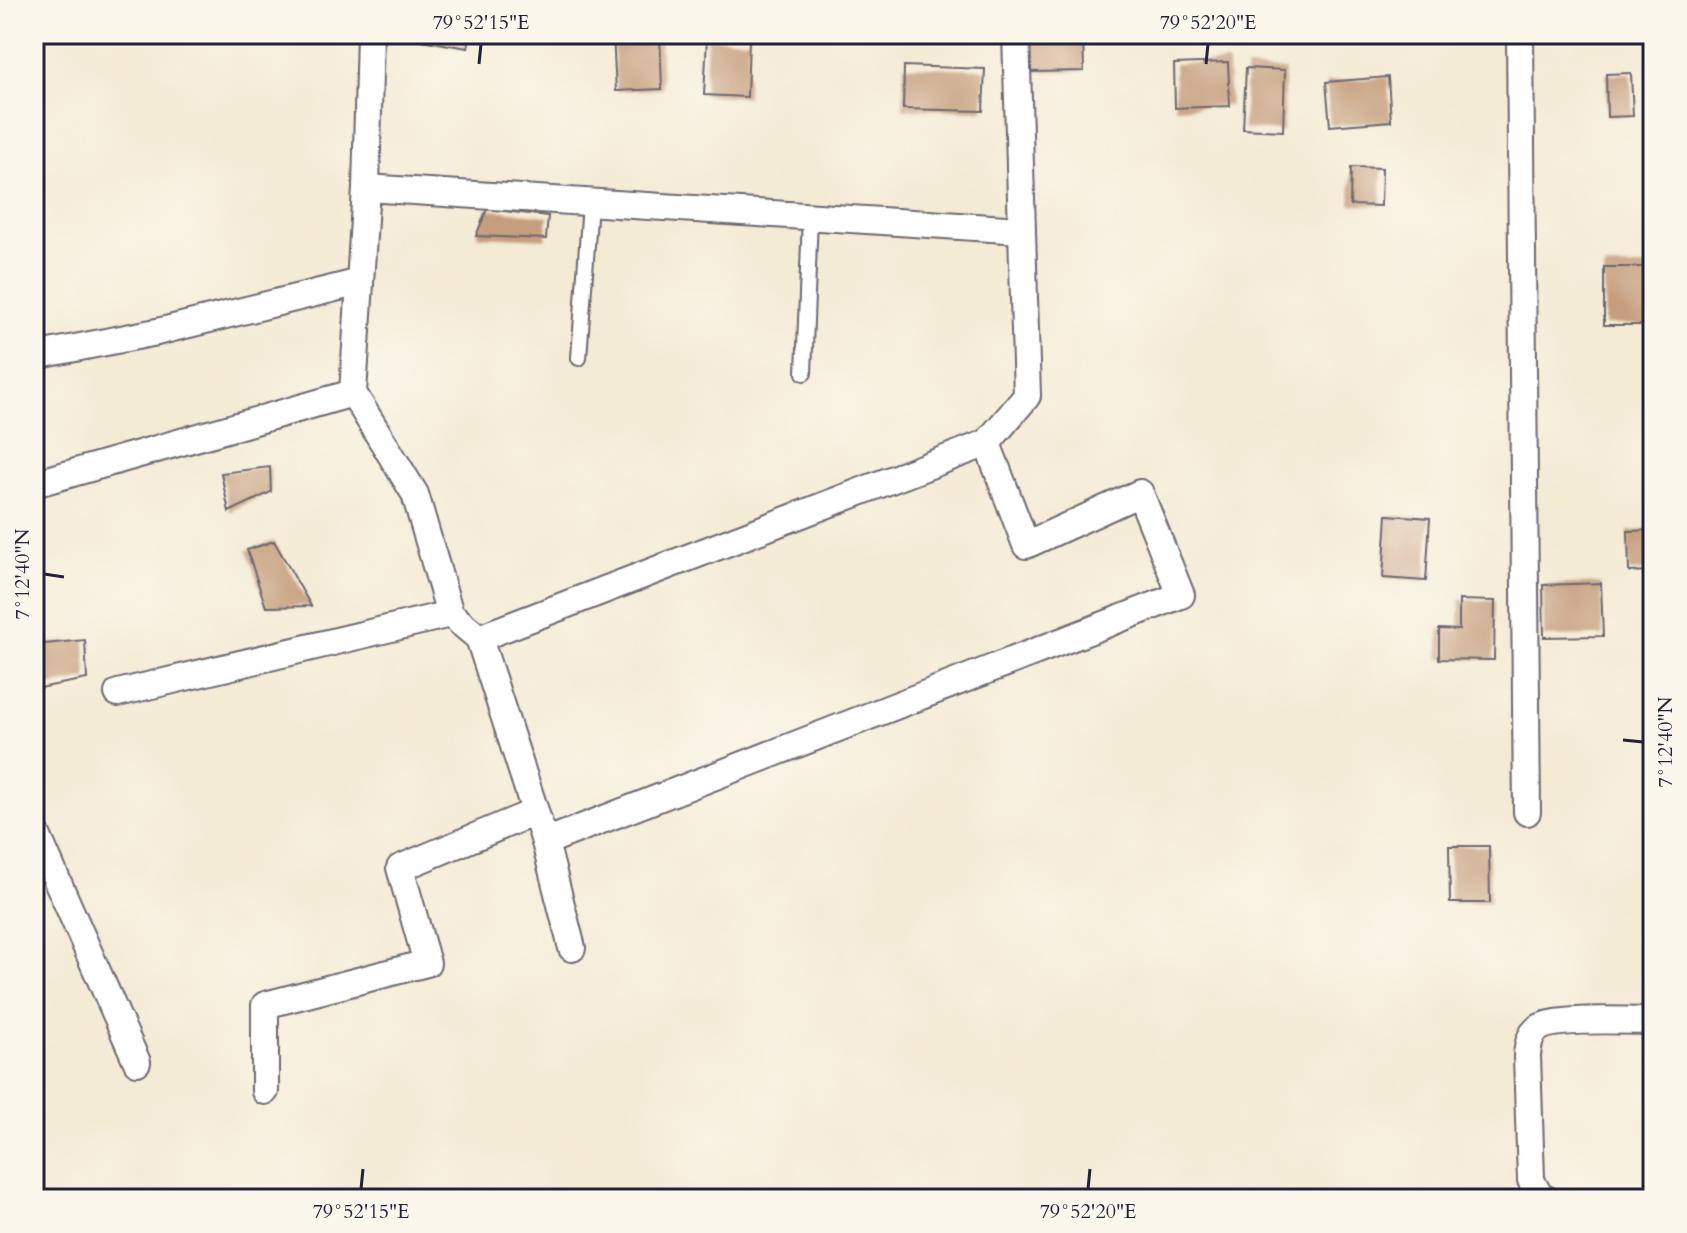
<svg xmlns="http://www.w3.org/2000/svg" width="1687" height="1233" font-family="Cardo,serif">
	<rect width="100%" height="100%" fill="#fbf7ec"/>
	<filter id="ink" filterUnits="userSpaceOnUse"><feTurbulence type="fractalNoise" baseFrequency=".0125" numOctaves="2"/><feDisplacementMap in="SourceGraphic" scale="16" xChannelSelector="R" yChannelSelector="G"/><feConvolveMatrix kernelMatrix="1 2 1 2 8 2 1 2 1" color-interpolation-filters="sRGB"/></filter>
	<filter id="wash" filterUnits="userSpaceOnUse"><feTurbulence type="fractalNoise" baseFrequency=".006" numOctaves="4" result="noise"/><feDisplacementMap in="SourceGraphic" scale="32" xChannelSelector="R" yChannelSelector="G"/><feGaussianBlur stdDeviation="1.8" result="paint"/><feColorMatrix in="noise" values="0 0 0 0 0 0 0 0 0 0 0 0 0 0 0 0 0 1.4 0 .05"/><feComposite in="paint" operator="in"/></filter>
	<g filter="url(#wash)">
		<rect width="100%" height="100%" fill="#f4ebd5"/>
		<g id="blocks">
			<!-- building -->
			<g fill="#c69e7d">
				<path d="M402,34h68l-2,14 -66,-11z"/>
				<path d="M613,34h47l2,55 -46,2z"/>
				<path d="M707,38l42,2 -2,57 -43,-2z"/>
				<path d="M1083,39l1,32 -54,1 -1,-31z"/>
				<path d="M1228,62l2,44 -55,2 -1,-44z"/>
				<path d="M904,66l81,3 -2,42 -80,-2z"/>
				<path d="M1246,68l39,2 -2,61 -40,-2z"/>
				<path d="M1631,73l2,43 -26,1 -1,-43z"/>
				<path d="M1388,77l3,44 -61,5 -4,-44z"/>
				<path d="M1351,167l31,1 -1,38 -31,-1z"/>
				<path d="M487,209l61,7 -2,23 -70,-3z"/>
				<rect x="1604" y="267" width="49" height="58"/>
				<path d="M270,467l1,25 -42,20 -8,-39z"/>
				<path d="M1387,515l43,3 -4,63 -43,-3z"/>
				<path d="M1653,530v41l-24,1 -1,-41z"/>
				<path d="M274,541l37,65 -45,1 -19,-57z"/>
				<path d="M1601,583l2,53 -59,1 -1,-52z"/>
				<path d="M1459,600l36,1 -1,59 -55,-1v-30l20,1z"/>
				<path d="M85,640l2,39 -53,10v-44z"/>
				<path d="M1449,846h40l1,57h-40z"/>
			</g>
		</g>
	</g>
	<g filter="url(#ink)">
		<use href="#blocks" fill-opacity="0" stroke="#6c6871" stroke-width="2"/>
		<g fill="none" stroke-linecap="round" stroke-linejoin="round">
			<defs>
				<g id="service">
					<path d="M579,358l11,-155"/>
					<path d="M804,373l6,-157"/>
				</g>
				<g id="minor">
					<path d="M370,34l-4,154 -13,205 62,101 35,120 29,24 508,-195 40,-47 -11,-362"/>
					<path d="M1520,34l7,778"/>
					<path d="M366,188l656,42"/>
					<path d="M34,356l123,-24 203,-50"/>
					<path d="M34,484l319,-91"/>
					<path d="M479,638l66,204 27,106"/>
					<path d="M118,693l332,-79"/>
					<path d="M34,828l103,234"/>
					<path d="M545,842l636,-247 -41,-102 -114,52 -39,-102"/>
					<path d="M265,1091v-86l162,-42 -27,-95 135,-56"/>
					<path d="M1546,1199l-6,-2 -9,-17 -4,-124c1,-10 2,-22 12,-28 16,-11 91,-7 114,-7"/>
				</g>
			</defs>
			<!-- service casing -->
			<use href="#service" stroke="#6c6871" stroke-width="18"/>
			<!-- minor casing -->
			<use href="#minor" stroke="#6c6871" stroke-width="30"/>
			<!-- service -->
			<use href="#service" stroke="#fff" stroke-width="14"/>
			<!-- minor -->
			<use href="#minor" stroke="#fff" stroke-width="26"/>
		</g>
	</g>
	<!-- ticks -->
	<path fill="none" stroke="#22223b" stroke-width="3" d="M479,64l2,-20M1206,64l2,-20M44,574l20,3M1623,740l20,2M361,1189l2,-20M1088,1189l2,-20"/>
	<!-- margin -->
	<rect width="1687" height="1233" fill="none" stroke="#fbf7ec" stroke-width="88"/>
	<rect x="44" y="44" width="1599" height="1145" fill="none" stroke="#22223b" stroke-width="3"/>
	<g font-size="20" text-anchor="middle" fill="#22223b">
		<text x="481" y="29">79°52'15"E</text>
		<text x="1208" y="29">79°52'20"E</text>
		<text transform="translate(22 574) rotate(-90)" y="7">7°12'40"N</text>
		<text transform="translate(1665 742) rotate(-90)" y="7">7°12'40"N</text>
		<text x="361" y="1218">79°52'15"E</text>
		<text x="1088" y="1218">79°52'20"E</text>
	</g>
</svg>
